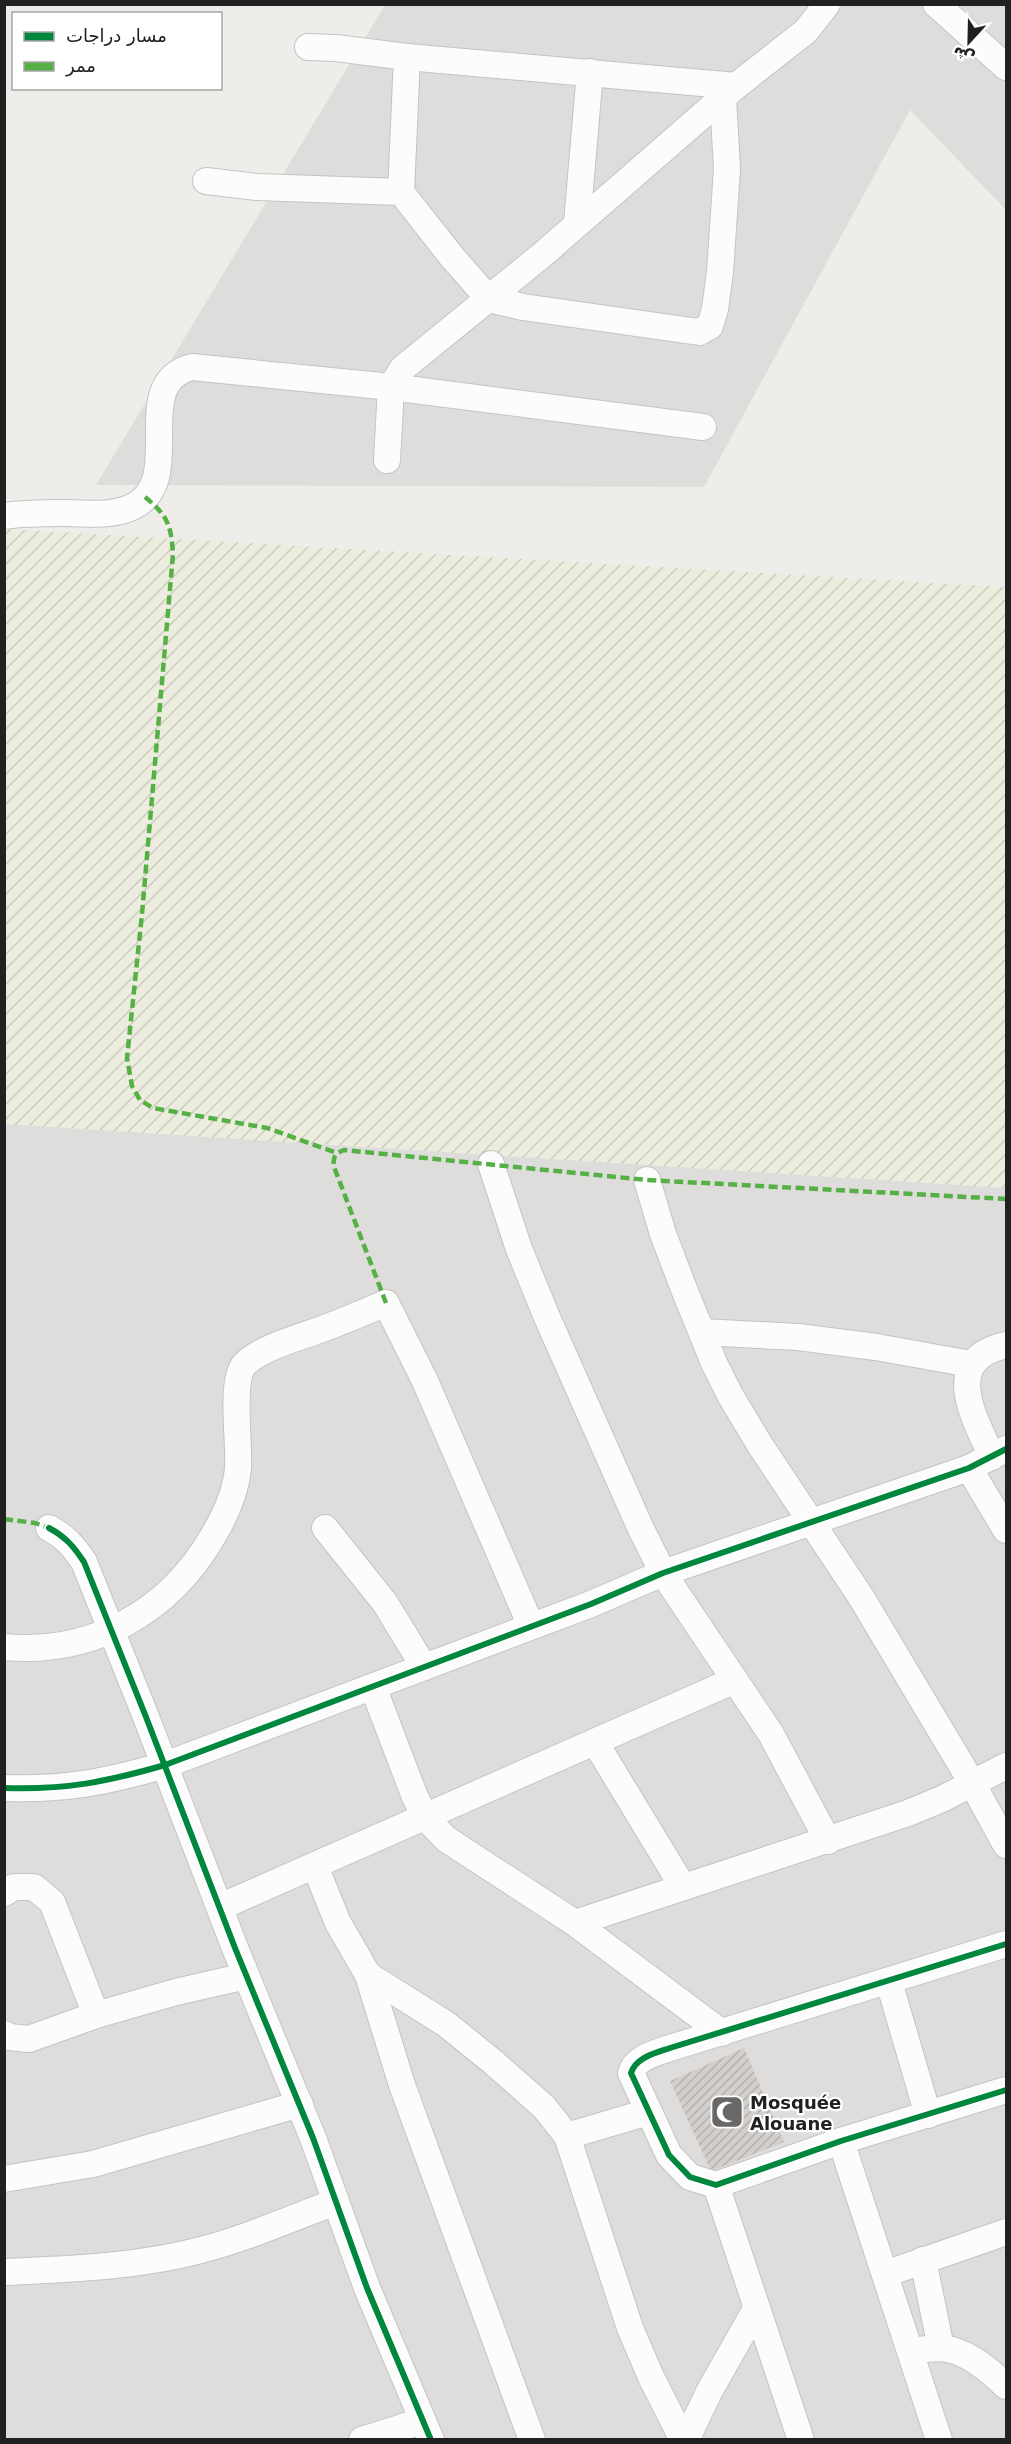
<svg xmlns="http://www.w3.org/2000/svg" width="1011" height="2444" font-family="'DejaVu Sans','Noto Naskh Arabic',sans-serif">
	<defs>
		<pattern id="farmland-furrows" width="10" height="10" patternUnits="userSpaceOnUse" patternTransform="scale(1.5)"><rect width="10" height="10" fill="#ededdf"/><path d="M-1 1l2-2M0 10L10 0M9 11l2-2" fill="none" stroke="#cbcbbf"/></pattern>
		<pattern id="building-hatch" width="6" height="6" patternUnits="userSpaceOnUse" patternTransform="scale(1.5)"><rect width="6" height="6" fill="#d2cfcd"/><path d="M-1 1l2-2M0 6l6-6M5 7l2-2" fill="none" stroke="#b4b1b0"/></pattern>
	</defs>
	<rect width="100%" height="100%" fill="#efedea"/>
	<!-- residential -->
	<g fill="#dedddb">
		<path d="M385,5h621v205l-96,-100 -206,377 -608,-2z"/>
		<path d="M5,1122l1001,60v1257l-1001,1z"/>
	</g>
	<!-- farmland -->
	<path fill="url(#farmland-furrows)" d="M4,529l1002,58v601l-1001,-64z"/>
	<!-- building -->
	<path fill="url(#building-hatch)" d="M744,2048l40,94 -73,29 -41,-90z"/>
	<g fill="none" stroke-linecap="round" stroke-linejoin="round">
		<defs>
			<g id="minor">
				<path d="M936,4l70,63"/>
				<path d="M308,47l28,1 71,9 329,29"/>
				<path d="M206,181l51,6 144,5 51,65 37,42 34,8 176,25 11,-6 5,-17 5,-37 7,-103 -4,-71"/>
				<path d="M401,192l6,-135"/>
				<path d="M577,223l13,-151"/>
				<path d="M387,460l4,-73 12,-19 139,-113 194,-169 70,-55 21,-27"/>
				<path d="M4,516c20,-3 40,-3 60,-3 22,0 47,4 68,-6 57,-26 -5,-124 60,-140l199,20 312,40"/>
				<path d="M491,1164l28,85 27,66 95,214 22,44 108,161 57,107"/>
				<path d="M647,1180l16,54 21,55 30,74 16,32 30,50 101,152 111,186 34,62"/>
				<path d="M702,1332l96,5 78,10 95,17"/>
				<path d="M992,1457c-18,-40 -52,-97 14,-112"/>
				<path d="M969,1468l37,62"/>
				<path d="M49,1528c17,9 25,19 35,34l62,155 89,231 78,190 54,150 64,152"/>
				<path d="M325,1528l60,75 39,64"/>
				<path d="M4,1647c89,8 165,-35 209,-111 12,-20 23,-44 25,-68 2,-24 -8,-86 6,-103 15,-17 57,-28 78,-36 22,-8 43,-17 64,-26l39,78 106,245"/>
				<path d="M373,1687l42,110 11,21 20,21 129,84 147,110"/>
				<path d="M595,1742l88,145"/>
				<path d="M4,1788c62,2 102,-6 161,-23l426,-161 72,-31 306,-105 37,-19"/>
				<path d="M315,1866l23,57 30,52 78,49 47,38 51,45 23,29 63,192 21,49 32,63"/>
				<path d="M4,1893l10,-6h20l18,15 44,113"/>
				<path d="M220,1907l515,-227"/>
				<path d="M575,1923l333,-110 34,-14 64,-33"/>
				<path d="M1006,1944l-336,104c-14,5 -34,9 -39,25l38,82 21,22 26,8 125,-44 165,-51"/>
				<path d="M368,1975l34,110 130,355"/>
				<path d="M889,1982l39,133"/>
				<path d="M4,2034l6,3 19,2 67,-24 80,-23 70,-16"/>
				<path d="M567,2136l81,-24"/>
				<path d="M841,2141l98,299"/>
				<path d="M4,2179l89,-15 207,-60"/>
				<path d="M716,2185l85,255"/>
				<path d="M923,2260l18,88"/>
				<path d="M4,2272c66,-3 133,-5 197,-22 46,-12 89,-31 134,-48"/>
				<path d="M885,2274l121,-42"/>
				<path d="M911,2351c9,-1 19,-3 29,-3 25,1 49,22 66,38"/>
				<path d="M362,2440l60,-19"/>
				<path d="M686,2440l24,-50 46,-81"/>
			</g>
		</defs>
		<!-- minor casing -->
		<use href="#minor" stroke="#c5c4c2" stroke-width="28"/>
		<!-- minor -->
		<use href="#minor" stroke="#fdfcfc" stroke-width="26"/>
		<!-- quiet -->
		<g stroke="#55b145" stroke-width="4.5" stroke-dasharray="9 4.5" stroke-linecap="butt">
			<path d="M145,497c23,19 26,28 28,57l-31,360 -15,144 5,28 8,14 13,8 114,20 70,25"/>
			<path d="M386,1303l-52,-136c-1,-10 0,-13 10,-17l303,30 359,19"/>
			<path d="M4,1519l31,4 14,5"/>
		</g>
		<defs>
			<g id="cycleway">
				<path d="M49,1528c17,9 25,19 35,34l62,155 89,231 78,190 54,150 64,152"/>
				<path d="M4,1788c62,2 102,-6 161,-23l426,-161 72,-31 306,-105 37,-19"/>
				<path d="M1006,1944l-336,104c-14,5 -34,9 -39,25l38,82 21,22 26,8 125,-44 165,-51"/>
			</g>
		</defs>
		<!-- cycleway casing -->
		<use href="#cycleway" stroke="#fff" stroke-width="10"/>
		<!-- cycleway -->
		<use href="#cycleway" stroke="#00873e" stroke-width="6"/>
	</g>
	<!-- icons -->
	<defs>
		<symbol id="mosque-square" viewBox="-11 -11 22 22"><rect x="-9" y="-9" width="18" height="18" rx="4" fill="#696867" stroke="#fff"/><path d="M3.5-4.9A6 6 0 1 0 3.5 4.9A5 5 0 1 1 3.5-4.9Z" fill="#fff"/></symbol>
	</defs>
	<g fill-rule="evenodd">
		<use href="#mosque-square" x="708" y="2093" width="38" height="38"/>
	</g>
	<g text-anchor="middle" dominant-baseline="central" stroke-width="4.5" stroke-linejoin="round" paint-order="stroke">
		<!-- poi labels -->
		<g font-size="18" font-weight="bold" fill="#212121" stroke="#fff" text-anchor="start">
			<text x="750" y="2102">Mosquée<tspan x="750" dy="21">Alouane</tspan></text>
		</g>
	</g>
	<!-- border -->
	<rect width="1011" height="2444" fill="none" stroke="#212121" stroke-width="12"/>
	<!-- legend -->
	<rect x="12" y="12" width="210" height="78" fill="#ffffff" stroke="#a6a6a6" stroke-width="1.5"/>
	<rect x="24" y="32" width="30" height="9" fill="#00873e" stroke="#a6a6a6" stroke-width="1.5"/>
	<text x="66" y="42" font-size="18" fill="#212121">مسار دراجات</text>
	<rect x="24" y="62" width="30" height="9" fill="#55b145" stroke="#a6a6a6" stroke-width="1.5"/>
	<text x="66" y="72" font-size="18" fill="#212121">ممر</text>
	<!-- north arrow -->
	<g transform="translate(969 42) rotate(202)" stroke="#ffffff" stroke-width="4.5" paint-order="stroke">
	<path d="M0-4.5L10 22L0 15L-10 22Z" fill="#212121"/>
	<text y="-9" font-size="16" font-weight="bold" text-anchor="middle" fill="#212121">ش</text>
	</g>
</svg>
